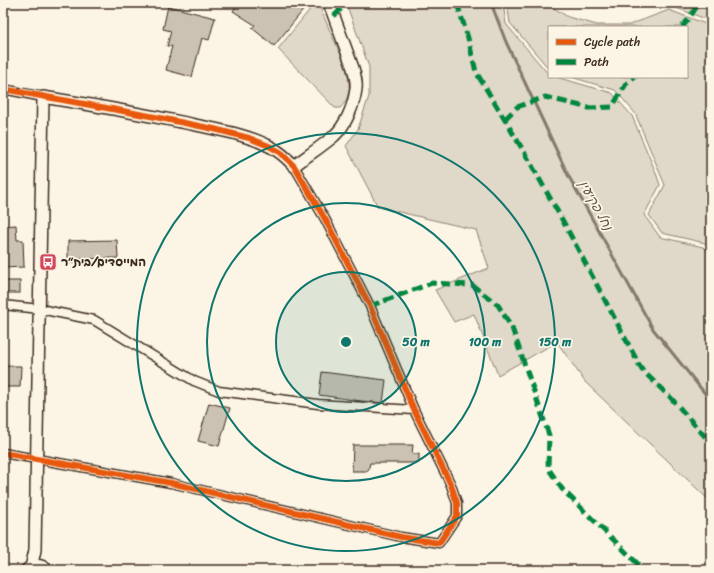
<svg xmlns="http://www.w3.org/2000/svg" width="714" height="573" font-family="Sriracha,'Playpen Sans Hebrew',sans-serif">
	<rect width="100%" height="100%" fill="#fcf5e5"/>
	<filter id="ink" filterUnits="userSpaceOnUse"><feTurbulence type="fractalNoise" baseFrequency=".025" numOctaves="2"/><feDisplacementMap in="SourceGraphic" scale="8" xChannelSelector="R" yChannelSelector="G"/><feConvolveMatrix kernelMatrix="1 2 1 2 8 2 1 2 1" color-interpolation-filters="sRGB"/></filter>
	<g filter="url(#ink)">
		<!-- green -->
		<g fill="#e0d8c8" stroke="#8e8173">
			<path d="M315,3h3c5,12 10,23 15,35 9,19 27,52 7,70h-5l-57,-59z"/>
			<path d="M346,3h157l3,21 43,51v2h7l56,16 20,23 24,57 4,12 -16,30 16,22 43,10 8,7v248l-126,-120 -28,-40 -59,33 -24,-61 -20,8 -19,-32 54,-22 -13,-38 -98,-23 -32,-61 12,-17 11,-33v-29z"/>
			<path d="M507,3h39l22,14 29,8h32l40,-15 42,16v223l-6,-6 -43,-10 -13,-18 16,-30 -30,-72 -20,-23 -44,-13h116v-50h-138v42l-39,-46z"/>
			<path d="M686,3h25v18l-37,-14z"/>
		</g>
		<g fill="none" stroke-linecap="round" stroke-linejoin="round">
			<!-- stream -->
			<path stroke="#85796b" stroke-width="3" d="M491,3l15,39 62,133 85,154 58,72"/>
		</g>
		<!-- building -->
		<g fill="#ccc2b3" stroke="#3b2a1e">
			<path d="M238,3h71l-35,43 -22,-18 3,-3 -22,-14z"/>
			<path d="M168,6l47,12 -6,22 -7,-2 -10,39 -26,-7 6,-24h-5l4,-15 -8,-2z"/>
			<path d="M16,225l1,15h6l1,27 -20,1 -1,-42z"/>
			<path d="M117,240l1,18 -40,1 1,4h-11v-22z"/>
			<rect x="3" y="281" width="17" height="12"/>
			<path d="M3,366h18l-1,21h-17z"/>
			<path d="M322,372l64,8 -3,23 -22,-2 -42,-6z"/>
			<path d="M209,403l21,5 -11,38 -21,-5z"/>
			<path d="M353,445h60l-1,9h7v9h-49l-2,8h-16z"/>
		</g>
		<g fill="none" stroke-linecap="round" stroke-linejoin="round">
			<defs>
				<g id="minor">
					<path d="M3,89l40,8"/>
					<path d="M3,305l37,4 54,11 100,61 25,10 99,13 96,6"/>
					<path d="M3,453l168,30 230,54 38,6 18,-27v-13l-6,-18 -37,-75 -44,-104 -45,-87 -31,-53"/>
				</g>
				<path id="tertiary" d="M31,568l4,-18 8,-453c50,8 99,17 148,27 26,6 56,10 80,23 9,5 16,11 23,19 13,-10 27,-19 40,-30 12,-11 20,-31 22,-47 1,-7 -1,-14 -3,-21l-24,-65"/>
				<path id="primary" d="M28,570c6,-4 12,-5 18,0"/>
			</defs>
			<!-- minor casing -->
			<use href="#minor" stroke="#3b2a1e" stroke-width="11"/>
			<!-- tertiary casing -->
			<use href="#tertiary" stroke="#3b2a1e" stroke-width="14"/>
			<!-- primary casing -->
			<use href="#primary" stroke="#3b2a1e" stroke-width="16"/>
			<!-- minor -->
			<use href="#minor" stroke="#fcf5e5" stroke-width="8"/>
			<!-- tertiary -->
			<use href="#tertiary" stroke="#fcf5e5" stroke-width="11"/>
			<!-- primary -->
			<use href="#primary" stroke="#fcf5e5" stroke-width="13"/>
			<!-- quiet -->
			<g stroke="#00873e" stroke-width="5" stroke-dasharray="10 5" stroke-linecap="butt">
				<path d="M457,3l11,35 8,34 50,83 38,68 78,147 29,28 37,42 3,1"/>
				<path d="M334,16l13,-13"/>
				<path d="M682,27l6,-7 11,-17"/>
				<path d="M505,119l12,-12 28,-10 44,11 23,-1 14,-23 8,-7"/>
				<path d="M370,306l62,-23 40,2 26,20 14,23 37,107 -1,33 14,21 82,81"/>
			</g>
			<defs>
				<path id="cycleway" d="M3,89l147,27 64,13 35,9 20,8 11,6 14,14 31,53 45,87 44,104 37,75 6,18v13l-18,27 -38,-6 -230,-54 -168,-30"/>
			</defs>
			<!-- cycleway casing -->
			<use href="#cycleway" stroke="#fcf5e5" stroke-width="8"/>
			<!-- cycleway -->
			<use href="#cycleway" stroke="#e8590c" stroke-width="6"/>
		</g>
	</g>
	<!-- distance rings -->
	<circle cx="346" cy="342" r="70" fill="#0f766e" fill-opacity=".12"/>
	<g fill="none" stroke="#0f766e" stroke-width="2">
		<circle cx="346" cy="342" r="70"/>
		<circle cx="346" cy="342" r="139"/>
		<circle cx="346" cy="342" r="209"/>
	</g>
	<!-- icons -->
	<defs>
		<symbol id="bus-square" viewBox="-11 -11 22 22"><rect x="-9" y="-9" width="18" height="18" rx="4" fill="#d1495b" stroke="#fcf5e5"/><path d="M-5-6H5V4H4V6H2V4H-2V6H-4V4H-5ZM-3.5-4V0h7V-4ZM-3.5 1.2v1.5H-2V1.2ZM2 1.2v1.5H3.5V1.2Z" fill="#fff"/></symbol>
	</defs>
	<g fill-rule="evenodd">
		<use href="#bus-square" x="38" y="252" width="20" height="20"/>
	</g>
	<g text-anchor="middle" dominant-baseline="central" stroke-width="3.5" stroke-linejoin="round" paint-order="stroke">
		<!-- poi labels -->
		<g font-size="12" font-weight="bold" fill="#3b2a1e" stroke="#fcf5e5" text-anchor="start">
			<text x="61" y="262">המייסדים/בית״ר</text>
		</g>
		<!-- water labels -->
		<g font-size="13" font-style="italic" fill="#605144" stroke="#fcf5e5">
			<text transform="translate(596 205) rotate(61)">נחל פקיעין</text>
		</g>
	</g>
	<circle cx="346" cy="342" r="6" fill="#0f766e" stroke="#fcf5e5" stroke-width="2"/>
	<g font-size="12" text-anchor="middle" font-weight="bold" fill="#0f766e" stroke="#fcf5e5" stroke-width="3.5" stroke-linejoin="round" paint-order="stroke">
		<text x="416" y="346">50 m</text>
		<text x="485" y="346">100 m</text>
		<text x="555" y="346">150 m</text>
	</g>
	<!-- margin -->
	<rect width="714" height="573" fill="none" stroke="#fcf5e5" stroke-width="16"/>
	<rect x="8" y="8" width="698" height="557" fill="none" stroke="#3b2a1e" stroke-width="1.5" filter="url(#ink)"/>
	<!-- legend -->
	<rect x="548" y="26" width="140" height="52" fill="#fcf5e5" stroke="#afa495"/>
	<rect x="556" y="39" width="20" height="6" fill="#e8590c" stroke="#afa495"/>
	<text x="584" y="46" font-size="12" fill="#3b2a1e">Cycle path</text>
	<rect x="556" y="59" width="20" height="6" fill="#00873e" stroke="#afa495"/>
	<text x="584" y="66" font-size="12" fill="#3b2a1e">Path</text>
</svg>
